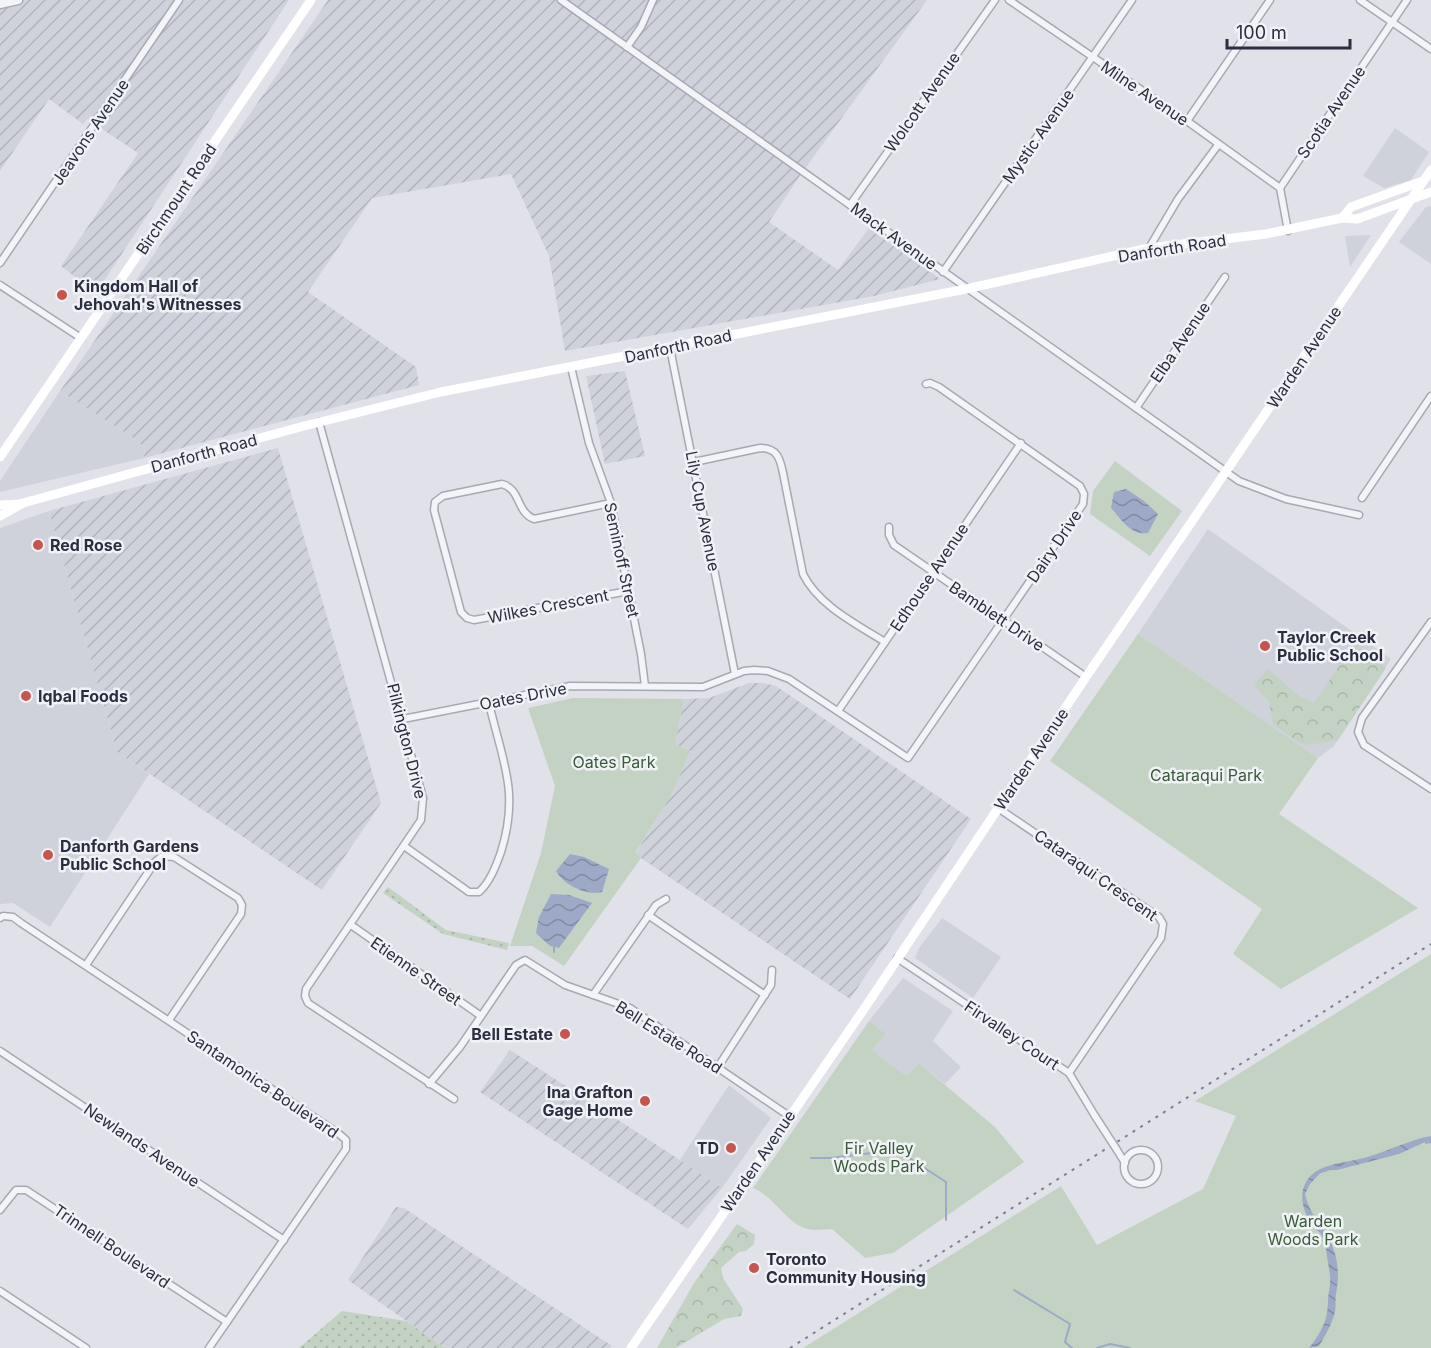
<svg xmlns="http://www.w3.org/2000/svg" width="1431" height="1348" font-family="Inter,sans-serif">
	<defs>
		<pattern id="industrial-furrows" width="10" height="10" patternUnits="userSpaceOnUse" patternTransform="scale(1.5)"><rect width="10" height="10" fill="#cfd1db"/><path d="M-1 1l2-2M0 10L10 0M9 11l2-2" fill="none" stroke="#b2b4bd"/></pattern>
		<pattern id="grass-dots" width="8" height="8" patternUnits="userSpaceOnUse" patternTransform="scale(1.5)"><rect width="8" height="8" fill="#c3d2c2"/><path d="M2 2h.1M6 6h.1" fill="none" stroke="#a8b5a8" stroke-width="1.8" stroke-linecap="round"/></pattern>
		<pattern id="forest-crowns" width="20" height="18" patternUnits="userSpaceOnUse" patternTransform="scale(1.5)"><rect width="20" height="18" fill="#c3d2c2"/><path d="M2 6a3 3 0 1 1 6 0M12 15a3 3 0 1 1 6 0" fill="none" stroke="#a8b5a8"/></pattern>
		<pattern id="water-waves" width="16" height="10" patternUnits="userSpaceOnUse" patternTransform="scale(1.5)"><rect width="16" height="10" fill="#9ea9c7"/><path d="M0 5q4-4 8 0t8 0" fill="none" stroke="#818aa3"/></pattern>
	</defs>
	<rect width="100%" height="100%" fill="#e1e2e9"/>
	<!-- built -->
	<g fill="#cfd1db">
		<path d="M1395,128l34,24 -18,28 -27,8 -21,-12z"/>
		<path d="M1431,206v58l-32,-22 27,-35z"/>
		<path d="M1371,235l-21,32 -5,-31z"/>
		<path d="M60,391l75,48 10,9 -1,10 -144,34v-11z"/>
		<path d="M49,511l68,241 32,22 -99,153 -37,-24 -13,1v-376z"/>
		<path d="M1208,529l183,130 -57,87 -16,12 -180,-124z"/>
		<path d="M942,918l59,39 -28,41 -58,-40 4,-10z"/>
		<path d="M903,978l50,33 -20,30 28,26 -16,17 -26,-21 -13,13 -34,-26 14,-16 -17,-13z"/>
		<path d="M729,1085l42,33 -49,70 -42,-28z"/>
	</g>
	<!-- industrial -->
	<g fill="url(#industrial-furrows)">
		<path d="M0,0h289l-193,293 -35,-27 77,-113 -51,-34 -4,5 -34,-25 -49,72z"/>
		<path d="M328,0h599l-128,177 -30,45 69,48 31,-42 71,51 -66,17 -309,55 -16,-95 -38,-82 -139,24 -64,94 108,75 3,18 -275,73 1,-10 -10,-9 -75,-48z"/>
		<path d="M625,371l20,85 -40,8 -19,-88z"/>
		<path d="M278,448l103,355 -59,87 -205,-138 -68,-241z"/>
		<path d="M749,683h14l13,3 195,133 -121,180 -215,-145 38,-62 17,-41 -15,-7 9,-45 25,-1z"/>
		<path d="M510,1050l170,110 42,28 -34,41 -208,-137z"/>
		<path d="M396,1207l8,1 208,138 -2,2h-165l-97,-68z"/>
	</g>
	<!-- grass -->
	<g fill="url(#grass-dots)">
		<path d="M388,887l58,43 63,13 -2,7 -64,-16 -60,-41z"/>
		<path d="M342,1311l64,10 39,27h-146z"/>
	</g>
	<!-- forest -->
	<g fill="url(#forest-crowns)">
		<path d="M1354,644l32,24 -48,72 -32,5 -11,-5 -22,-16 -4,-22 -15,-17 14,-16 31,27 15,7z"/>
		<path d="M737,1224l18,11 -1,9 -8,7 -7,1 -18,16 2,10 20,31 -2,7 -17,3 -48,29h-19l37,-65z"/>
	</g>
	<!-- park -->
	<g fill="#c3d2c2">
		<path d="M1115,461l67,50 -32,45 -60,-42 3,-23z"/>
		<path d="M1138,634l180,124 -39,56 139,94 -137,81 -48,-35 29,-45 -212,-148z"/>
		<path d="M573,698l111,1 -9,45 15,7 -17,41 -38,61 6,5 -77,108 -32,-20h-22l31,-93 14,-67 -27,-78z"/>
		<path d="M1431,954v394h-628l258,-162 36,59 106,-56 33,-73 -41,-15z"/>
		<path d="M869,1021l17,13 -14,16 34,26 13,-13 76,64 29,35 -131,91 -28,5 -33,-29c-8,0 -18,2 -25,0 -21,-6 -33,-33 -54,-41z"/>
	</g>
	<!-- water -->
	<g fill="url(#water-waves)">
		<path d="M1126,489l18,12 14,13 -10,19c-17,3 -27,-14 -37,-25l3,-16z"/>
		<path d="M570,854l14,3 25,12 -7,23c-16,4 -38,-7 -46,-21z"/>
		<path d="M551,894l18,1 23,8 -33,45 -9,-2 -14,-13 3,-16z"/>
		<path d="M1431,1136v7l-6,1v-2l-26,12 -62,16h-14l-13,14 -5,10c4,18 13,26 22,41 11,19 13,38 9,59 -1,6 0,12 -1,18 -3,12 -10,24 -16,34l-10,2c12,-15 19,-28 19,-47 0,-8 3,-16 2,-24 -1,-13 -5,-25 -4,-38 -6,-6 -14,-13 -18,-21 -12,-22 -5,-45 20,-52 12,-4 24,-5 36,-8 23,-6 44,-18 67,-22z"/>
	</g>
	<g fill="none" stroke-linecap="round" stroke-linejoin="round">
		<!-- stream -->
		<g stroke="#9ea9c7" stroke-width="2">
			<path d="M554,952v-5"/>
			<path d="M811,1158h19l59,-7 17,5 40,26v38"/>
			<path d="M1318,1173l12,-4"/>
			<path d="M1321,1232l5,11"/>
			<path d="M1014,1290l56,34 -5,18 7,6"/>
			<path d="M1097,1348l13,-4 20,4"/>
		</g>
		<defs>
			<g id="minor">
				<path d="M561,0l678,481 47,18 73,16"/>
				<path d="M1009,0l178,121 93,67"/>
				<path d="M1360,0l71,49"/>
				<path d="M627,47l14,-20 12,-27"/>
				<path d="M1187,121l83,-121"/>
				<path d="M850,205l145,-205"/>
				<path d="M1288,231l-8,-43 127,-188"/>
				<path d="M1149,248l29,-49 40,-54"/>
				<path d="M0,263l179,-263"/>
				<path d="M943,272l189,-272"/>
				<path d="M0,285l81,53"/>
				<path d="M670,348l65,326"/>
				<path d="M571,367l18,76 22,60 30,151 4,32"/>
				<path d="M1136,408l89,-131"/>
				<path d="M319,422l104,376 -2,22 -115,169 -1,7 3,7 146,96"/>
				<path d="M694,462l66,-14c17,0 20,10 23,25l20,101c15,31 53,50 82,68"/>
				<path d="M1362,498l69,-102"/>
				<path d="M611,503l-77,16c-18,-7 -13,-30 -32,-35l-59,12 -8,6 -1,8 27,102 6,6 7,2 154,-29"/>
				<path d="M889,527v8l5,10 192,132"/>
				<path d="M1431,622l-69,96 -4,14 6,13 67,44"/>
				<path d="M838,711l183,-268"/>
				<path d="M403,719l167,-33 133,1 41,-16 10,-1 14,1 21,8 119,79 175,-254 1,-10 -4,-8 -141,-99 -9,-4 -4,1"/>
				<path d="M998,808l153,104 8,5 4,7 -2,14 -92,135"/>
				<path d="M404,846l65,46h10c11,-10 17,-26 22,-40 19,-61 1,-91 -12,-149"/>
				<path d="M648,915l117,80"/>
				<path d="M0,918l3,-2 10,1 8,6 317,210 8,7v9l-137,199"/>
				<path d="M351,925l130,91"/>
				<path d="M897,958l172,115 26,43"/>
				<path d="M86,965l69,-103 7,-6 12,1 64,41 4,7 -1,9 -72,106"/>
				<path d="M593,995l63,-90 10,-6"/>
				<path d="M0,1051l284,189"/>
				<path d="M718,1067l53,-82 1,-15"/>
				<path d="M429,1084l31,-37 56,-82 9,-5 40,25 65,23 159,108"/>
				<path d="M1117,1150l8,13"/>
				<circle cx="1141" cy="1167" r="17"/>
				<path d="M0,1210l16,-20h10l201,132"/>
				<path d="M0,1291l86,57"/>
			</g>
			<path id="tertiary" d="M0,4l18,-4"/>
		</defs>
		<!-- minor casing -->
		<use href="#minor" stroke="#a6a8b3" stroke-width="9"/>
		<!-- tertiary casing -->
		<use href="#tertiary" stroke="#a6a8b3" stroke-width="11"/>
		<!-- minor -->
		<use href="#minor" stroke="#f3f4f7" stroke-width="6"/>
		<!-- tertiary -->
		<use href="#tertiary" stroke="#f3f4f7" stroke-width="8"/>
		<!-- secondary -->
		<g stroke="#fff" stroke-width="9">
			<path d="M1342,218l9,-11 72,-26"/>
			<path d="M0,457l311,-457"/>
			<path d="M0,505l21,-1"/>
			<path d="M0,516l23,-13 281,-77 137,-34 525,-103 183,-41 117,-14 76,-16 15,1 74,-27"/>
			<path d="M631,1348l235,-342 220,-329 345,-507"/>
		</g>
		<!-- rail -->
		<path stroke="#7b7f92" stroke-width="2" stroke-dasharray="3 6" stroke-linecap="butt" d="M790,1348l641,-404"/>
		<defs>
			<path id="minor-bridge" d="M1095,1116l22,34"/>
		</defs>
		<!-- minor-bridge casing -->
		<use href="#minor-bridge" stroke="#a6a8b3" stroke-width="9" stroke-linecap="butt"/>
		<!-- minor-bridge -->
		<use href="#minor-bridge" stroke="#f3f4f7" stroke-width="6"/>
	</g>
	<!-- markers -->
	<g fill="#c7544d" stroke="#f0f2f6" stroke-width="2">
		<circle cx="62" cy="295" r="6"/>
		<circle cx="38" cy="545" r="6"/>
		<circle cx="1265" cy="646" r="6"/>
		<circle cx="26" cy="696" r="6"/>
		<circle cx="48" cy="855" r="6"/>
		<circle cx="565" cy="1034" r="6"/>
		<circle cx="645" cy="1101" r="6"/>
		<circle cx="731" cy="1148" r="6"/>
		<circle cx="754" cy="1268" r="6"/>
	</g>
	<g text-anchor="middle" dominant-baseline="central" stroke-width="5" stroke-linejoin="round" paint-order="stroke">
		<!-- street labels -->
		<g font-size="16" fill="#2a2e40" stroke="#f0f2f6">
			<text transform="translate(1145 93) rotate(34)">Milne Avenue</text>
			<text transform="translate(922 102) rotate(-55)">Wolcott Avenue</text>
			<text transform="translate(1331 112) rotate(-56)">Scotia Avenue</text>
			<text transform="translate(90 132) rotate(-56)">Jeavons Avenue</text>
			<text transform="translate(1038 136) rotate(-55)">Mystic Avenue</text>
			<text transform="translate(176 199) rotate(-56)">Birchmount Road</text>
			<text transform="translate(894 236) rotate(36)">Mack Avenue</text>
			<text transform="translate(1172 248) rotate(-9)">Danforth Road</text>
			<text transform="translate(1180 342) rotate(-56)">Elba Avenue</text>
			<text transform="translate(678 346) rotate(-12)">Danforth Road</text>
			<text transform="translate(1304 357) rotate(-56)">Warden Avenue</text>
			<text transform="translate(204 453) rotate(-15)">Danforth Road</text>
			<text transform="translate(703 511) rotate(79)">Lily Cup Avenue</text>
			<text transform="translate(1054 546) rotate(-56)">Dairy Drive</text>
			<text transform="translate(622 560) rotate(78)">Seminoff Street</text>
			<text transform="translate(929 577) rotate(-56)">Edhouse Avenue</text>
			<text transform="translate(548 606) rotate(-11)">Wilkes Crescent</text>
			<text transform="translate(997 616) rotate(34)">Bamblett Drive</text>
			<text transform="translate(523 696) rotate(-11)">Oates Drive</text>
			<text transform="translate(407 741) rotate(76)">Pilkington Drive</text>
			<text transform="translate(1031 759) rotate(-56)">Warden Avenue</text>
			<text transform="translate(1096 875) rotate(35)">Cataraqui Crescent</text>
			<text transform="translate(416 971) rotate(35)">Etienne Street</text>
			<text transform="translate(1012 1035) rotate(34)">Firvalley Court</text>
			<text transform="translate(669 1037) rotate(32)">Bell Estate Road</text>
			<text transform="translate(263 1084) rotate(34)">Santamonica Boulevard</text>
			<text transform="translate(142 1145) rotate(34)">Newlands Avenue</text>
			<text transform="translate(758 1161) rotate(-56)">Warden Avenue</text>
			<text transform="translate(112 1246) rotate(34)">Trinnell Boulevard</text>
		</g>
		<!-- poi labels -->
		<g font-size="16" font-weight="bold" fill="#2a2e40" stroke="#f0f2f6" text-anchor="start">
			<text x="74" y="286">Kingdom Hall of<tspan x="74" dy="18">Jehovah's Witnesses</tspan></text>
			<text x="50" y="545">Red Rose</text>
			<text x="1277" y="637">Taylor Creek<tspan x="1277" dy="18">Public School</tspan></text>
			<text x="38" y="696">Iqbal Foods</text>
			<text x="60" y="846">Danforth Gardens<tspan x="60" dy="18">Public School</tspan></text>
			<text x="553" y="1034" text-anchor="end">Bell Estate</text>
			<text x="633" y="1092" text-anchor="end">Ina Grafton<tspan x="633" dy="18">Gage Home</tspan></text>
			<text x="719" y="1148" text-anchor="end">TD</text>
			<text x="766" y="1259">Toronto<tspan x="766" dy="18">Community Housing</tspan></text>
		</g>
		<!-- park labels -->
		<g font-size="16" fill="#385b39" stroke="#f0f2f6">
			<text x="614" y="762">Oates Park</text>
			<text x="1206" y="775">Cataraqui Park</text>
			<text x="879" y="1148">Fir Valley<tspan x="879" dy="18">Woods Park</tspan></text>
			<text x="1313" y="1221">Warden<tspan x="1313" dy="18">Woods Park</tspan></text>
		</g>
	</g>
	<!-- scale -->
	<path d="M1227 39v9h123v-9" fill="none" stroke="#2a2e40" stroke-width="3"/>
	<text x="1236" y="39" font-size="18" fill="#2a2e40" stroke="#f0f2f6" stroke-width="4.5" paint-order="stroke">100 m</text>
</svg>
